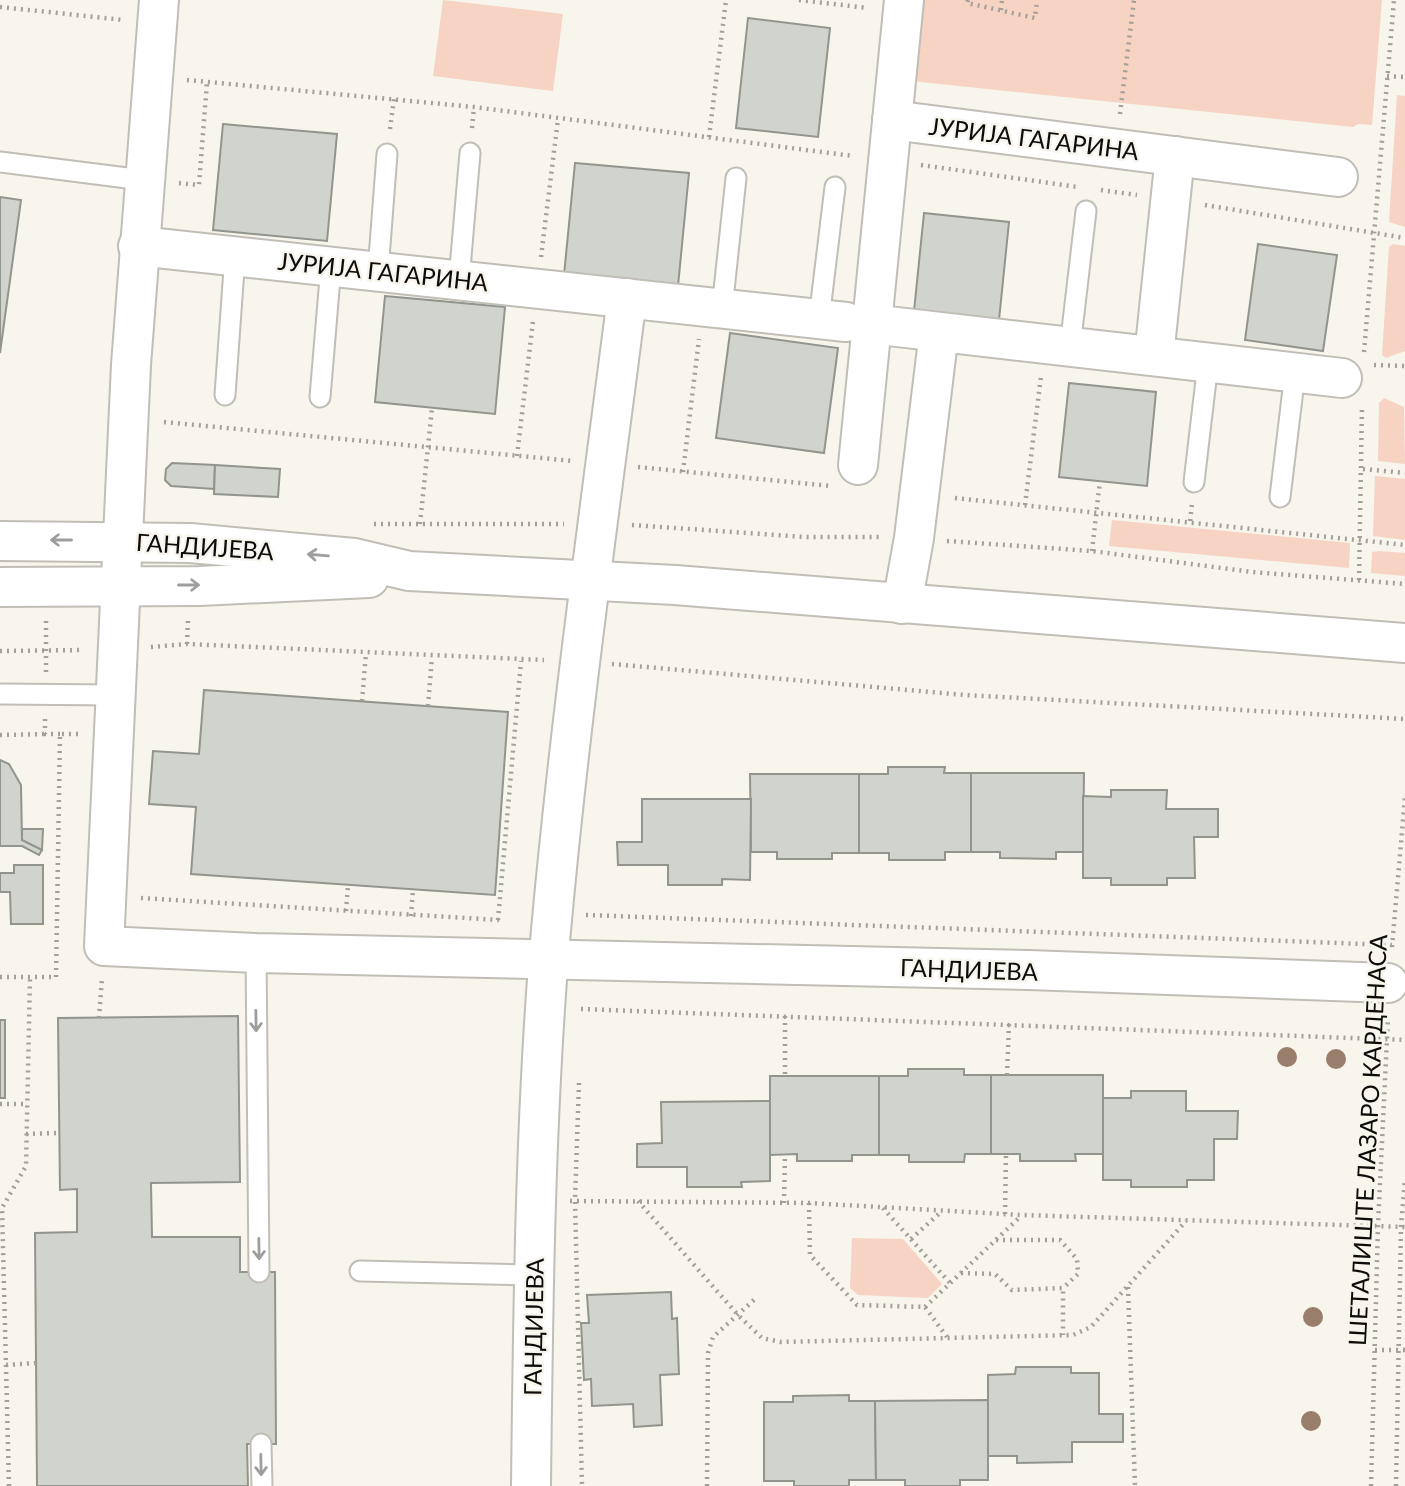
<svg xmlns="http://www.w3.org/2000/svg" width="1405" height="1486" font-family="Lato,sans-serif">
	<rect width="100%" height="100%" fill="#f7f5ec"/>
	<!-- green -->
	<g fill="#f7d3c3">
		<path d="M443,0l120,14 -10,77 -120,-15z"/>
		<path d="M918,0h464l-10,125 -14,-1 -5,3 -442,-46z"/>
		<path d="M1397,95l8,1v131l-16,-5z"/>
		<path d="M1393,244l12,2v105l-19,7 -4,-3 7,-108z"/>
		<path d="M1384,398l20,9 1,57 -27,-3 1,-58z"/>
		<path d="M1375,476l30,3v61l-32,-4z"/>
		<path d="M1112,520l238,23 -1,25 -240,-22z"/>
		<path d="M1379,551l26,2v23l-34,-3 1,-21z"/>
		<path d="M852,1238l51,1 39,45 -14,14 -70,-3 -8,-7z"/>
	</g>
	<!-- building -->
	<g fill="#d1d4cc" stroke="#92958d" stroke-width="2">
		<path d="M748,18l82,10 -12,109 -82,-9z"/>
		<path d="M223,124l114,10 -10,107 -114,-11z"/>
		<path d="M575,163l114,10 -11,113 -114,-11z"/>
		<path d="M0,197l21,3 -21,153z"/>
		<path d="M924,213l85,9 -10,98 -85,-9z"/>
		<path d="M1258,244l79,11 -14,96 -78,-11z"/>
		<path d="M385,296l120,11 -10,107 -120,-12z"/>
		<path d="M730,333l108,15 -14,105 -108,-15z"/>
		<path d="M1069,383l87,9 -9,94 -88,-9z"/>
		<path d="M172,463l43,2 -1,24 -43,-3 -6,-6 1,-11z"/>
		<path d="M215,465l65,4 -2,28 -64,-3z"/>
		<path d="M204,690l304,22 -13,183 -304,-21 5,-67 -47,-3 4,-53 46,3z"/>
		<path d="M0,760l9,4 12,21 1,55 20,10 -3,5 -17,-9h-22z"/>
		<path d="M888,767h57l-1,6h27v79h-26v8h-56v-7h-30v-79h29z"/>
		<path d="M971,773h113l-1,79h-27v7l-56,-1v-6h-29z"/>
		<path d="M750,774h109v79h-27v6h-55v-7h-26z"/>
		<path d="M1111,790h56l-1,19h52v28h-24l1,41h-28v7h-56v-7h-28v-82l28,1z"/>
		<path d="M642,799h109l-1,81 -28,-1v6h-54v-20h-50l-1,-23h25z"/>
		<path d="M22,829h21l-1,21 -20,-10z"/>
		<path d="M14,865h29v59h-32l-1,-32h-10v-19h14z"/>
		<path d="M238,1016l2,166 -89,1 1,54h88v35h35l1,172h-29l1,42h-211l-2,-253 42,-1v-43l-17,1 -2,-172z"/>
		<rect x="0" y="1020" width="5" height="78"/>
		<path d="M908,1069h56v6h27v79h-26l-1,8h-55v-7h-30v-79h29z"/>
		<path d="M991,1075h112v79h-28l1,7h-56v-7h-29z"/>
		<path d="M770,1076h109v79h-27v6h-55v-7l-27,1z"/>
		<path d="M1131,1091h55v20h52l-1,28h-23v41h-27v7h-56v-7h-28v-82h28z"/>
		<path d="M770,1101v80l-29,1 1,5h-55v-20h-50v-23l25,-1 -1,-41z"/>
		<path d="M671,1292l1,27 5,-1 2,56 -19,1 2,50 -28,2 -1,-23 -41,2 -1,-27 -7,1 -3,-57h8l-2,-28z"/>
		<path d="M1016,1367h55v6h28v41h24v28h-51v20l-55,1v-7h-29v-81l27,-1z"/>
		<path d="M849,1395v6h26l1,79h-27v6h-55v-5h-30v-79h29v-6z"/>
		<path d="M988,1400v80h-28v6h-55v-6h-29l-1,-79z"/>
	</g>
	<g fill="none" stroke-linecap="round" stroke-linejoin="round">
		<defs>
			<g id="lane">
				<path d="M0,162l143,18"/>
				<path d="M378,271l9,-117"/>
				<path d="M459,280l11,-127"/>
				<path d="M722,309l14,-131"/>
				<path d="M819,319l16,-132"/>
				<path d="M1070,347l16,-136"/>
				<path d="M225,395l10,-140"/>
				<path d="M320,397l11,-131"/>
				<path d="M1194,482l14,-119"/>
				<path d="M1280,497l15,-124"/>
				<path d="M0,694l114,1"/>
				<path d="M256,953l3,319"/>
				<path d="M360,1271l173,4"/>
				<path d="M261,1444l1,42"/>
			</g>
			<g id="street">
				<path d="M159,0l-28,365 -27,581 152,7 773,17 359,13"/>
				<path d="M892,120l446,57"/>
				<path d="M138,246l708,76"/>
				<path d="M871,324l471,54"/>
				<path d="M1154,356l21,-200"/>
				<path d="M858,465l46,-465"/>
				<path d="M902,604l12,-66 25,-206"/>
				<path d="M531,1486c2,-177 4,-356 18,-533 19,-219 50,-437 78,-655"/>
			</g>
			<g id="secondary">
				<path d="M0,541l190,2 164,15 55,13 266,14 730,58"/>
				<path d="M0,587l200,-1 169,-8"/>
			</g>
		</defs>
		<!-- lane casing -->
		<use href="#lane" stroke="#c0beb6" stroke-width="23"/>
		<!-- street casing -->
		<use href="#street" stroke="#c0beb6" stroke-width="42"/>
		<!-- secondary casing -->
		<use href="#secondary" stroke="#c0beb6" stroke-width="42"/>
		<!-- path -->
		<g stroke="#a1a099" stroke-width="4.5" stroke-dasharray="2 5" stroke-linecap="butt">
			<path d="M799,0l69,8"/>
			<path d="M968,0l-1,3 68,15 2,-18"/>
			<path d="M0,7l124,13"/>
			<path d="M1001,10l1,-10"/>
			<path d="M1387,76l18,1"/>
			<path d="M187,80l287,27 379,49"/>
			<path d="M1120,114l14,-114"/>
			<path d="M472,128l2,-21"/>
			<path d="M390,129l4,-30"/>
			<path d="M709,137l17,-137"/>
			<path d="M921,165l157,22"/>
			<path d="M179,183l20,2 8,-103"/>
			<path d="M1101,190l36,5"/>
			<path d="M1205,205l200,33"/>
			<path d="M541,257l17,-138"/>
			<path d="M1364,352l30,-352"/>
			<path d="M1374,365l31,1"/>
			<path d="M164,422l409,39"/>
			<path d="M517,456l16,-135"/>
			<path d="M638,467l193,19"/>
			<path d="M1363,469l42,4"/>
			<path d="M683,472l16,-133"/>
			<path d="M955,498l450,47"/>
			<path d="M1025,505l16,-129"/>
			<path d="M1190,521l2,-17"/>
			<path d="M374,524h190"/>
			<path d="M420,524l12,-116"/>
			<path d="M632,525l173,12h74"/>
			<path d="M947,541l145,10 160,21 153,12"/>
			<path d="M1092,551l8,-70"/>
			<path d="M1359,580l3,-174"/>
			<path d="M187,644l1,-24"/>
			<path d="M151,647l36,-3 357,16"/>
			<path d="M0,651l83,-1"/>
			<path d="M612,664l353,31 440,24"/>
			<path d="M46,672v-51"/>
			<path d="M362,701l4,-48"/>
			<path d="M428,706l4,-49"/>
			<path d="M45,719v15h15"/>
			<path d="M0,735l45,-1"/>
			<path d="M141,898l358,22"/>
			<path d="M346,911l2,-26"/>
			<path d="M586,915l806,30"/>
			<path d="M411,916l2,-26"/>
			<path d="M498,920l23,-259"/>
			<path d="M1392,947l13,-150"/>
			<path d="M0,977h56l4,-243h19"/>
			<path d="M581,1009l824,31"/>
			<path d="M785,1016v60"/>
			<path d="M99,1018l3,-39"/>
			<path d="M1007,1075l2,-51"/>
			<path d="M579,1083l-4,118 7,285"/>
			<path d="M0,1104h27"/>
			<path d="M26,1134l33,-1"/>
			<path d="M570,1201l239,2 212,12 384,12"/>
			<path d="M638,1201l100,114 24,23 19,4 292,-7 18,-8 95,-106"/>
			<path d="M784,1203l1,-48"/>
			<path d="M809,1203l1,52 47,50 68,2 22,30"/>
			<path d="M883,1208l67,75"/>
			<path d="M1005,1214l1,-60"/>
			<path d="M911,1239l31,-28"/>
			<path d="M996,1240h64l17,19 1,15 -15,14"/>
			<path d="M961,1273l34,1 17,16 51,-2v47"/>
			<path d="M1128,1287l7,199"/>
			<path d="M925,1307l96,-91"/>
			<path d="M1375,1350h30"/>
			<path d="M6,1365l30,-2"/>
			<path d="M9,1486l-7,-278 24,-42 4,-189"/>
			<path d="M707,1486l1,-133 5,-16 42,-38"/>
			<path d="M1371,1486l7,-261 10,-207"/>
			<path d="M1396,1486l5,-259 4,-48"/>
		</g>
		<!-- lane -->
		<use href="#lane" stroke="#fff" stroke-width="19"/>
		<!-- street -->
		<use href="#street" stroke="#fff" stroke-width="38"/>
		<!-- secondary -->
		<use href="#secondary" stroke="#fff" stroke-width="38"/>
	</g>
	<!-- trees -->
	<g fill="#9a7e6c">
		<circle cx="1287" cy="1057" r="10"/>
		<circle cx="1336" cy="1059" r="10"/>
		<circle cx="1313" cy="1317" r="10"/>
		<circle cx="1311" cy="1421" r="10"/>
	</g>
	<!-- one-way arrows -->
	<defs><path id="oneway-shaft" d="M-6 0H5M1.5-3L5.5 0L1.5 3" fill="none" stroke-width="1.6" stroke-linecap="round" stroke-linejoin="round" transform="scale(1.75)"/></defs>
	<g stroke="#9e9e9d">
		<use href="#oneway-shaft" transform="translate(61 540) rotate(-180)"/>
		<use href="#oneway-shaft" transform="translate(318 555) rotate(-175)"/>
		<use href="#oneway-shaft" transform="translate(189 585)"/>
		<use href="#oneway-shaft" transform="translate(256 1021) rotate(89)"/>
		<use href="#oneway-shaft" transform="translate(259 1249) rotate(89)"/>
		<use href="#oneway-shaft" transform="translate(261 1465) rotate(89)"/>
	</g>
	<g text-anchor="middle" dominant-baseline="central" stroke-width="5" stroke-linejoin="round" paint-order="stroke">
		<!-- street labels -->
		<g font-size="24" fill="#0d0c0a" stroke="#f7f5ec">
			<text transform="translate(1034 138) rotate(7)">ЈУРИЈА ГАГАРИНА</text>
			<text transform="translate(383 271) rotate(6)">ЈУРИЈА ГАГАРИНА</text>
			<text transform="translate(205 546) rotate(4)">ГАНДИЈЕВА</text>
			<text transform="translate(969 969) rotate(2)">ГАНДИЈЕВА</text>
			<text transform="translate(1367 1140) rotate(-87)">ШЕТАЛИШТЕ ЛАЗАРО КАРДЕНАСА</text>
			<text transform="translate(533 1327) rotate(-89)">ГАНДИЈЕВА</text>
		</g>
	</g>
</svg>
